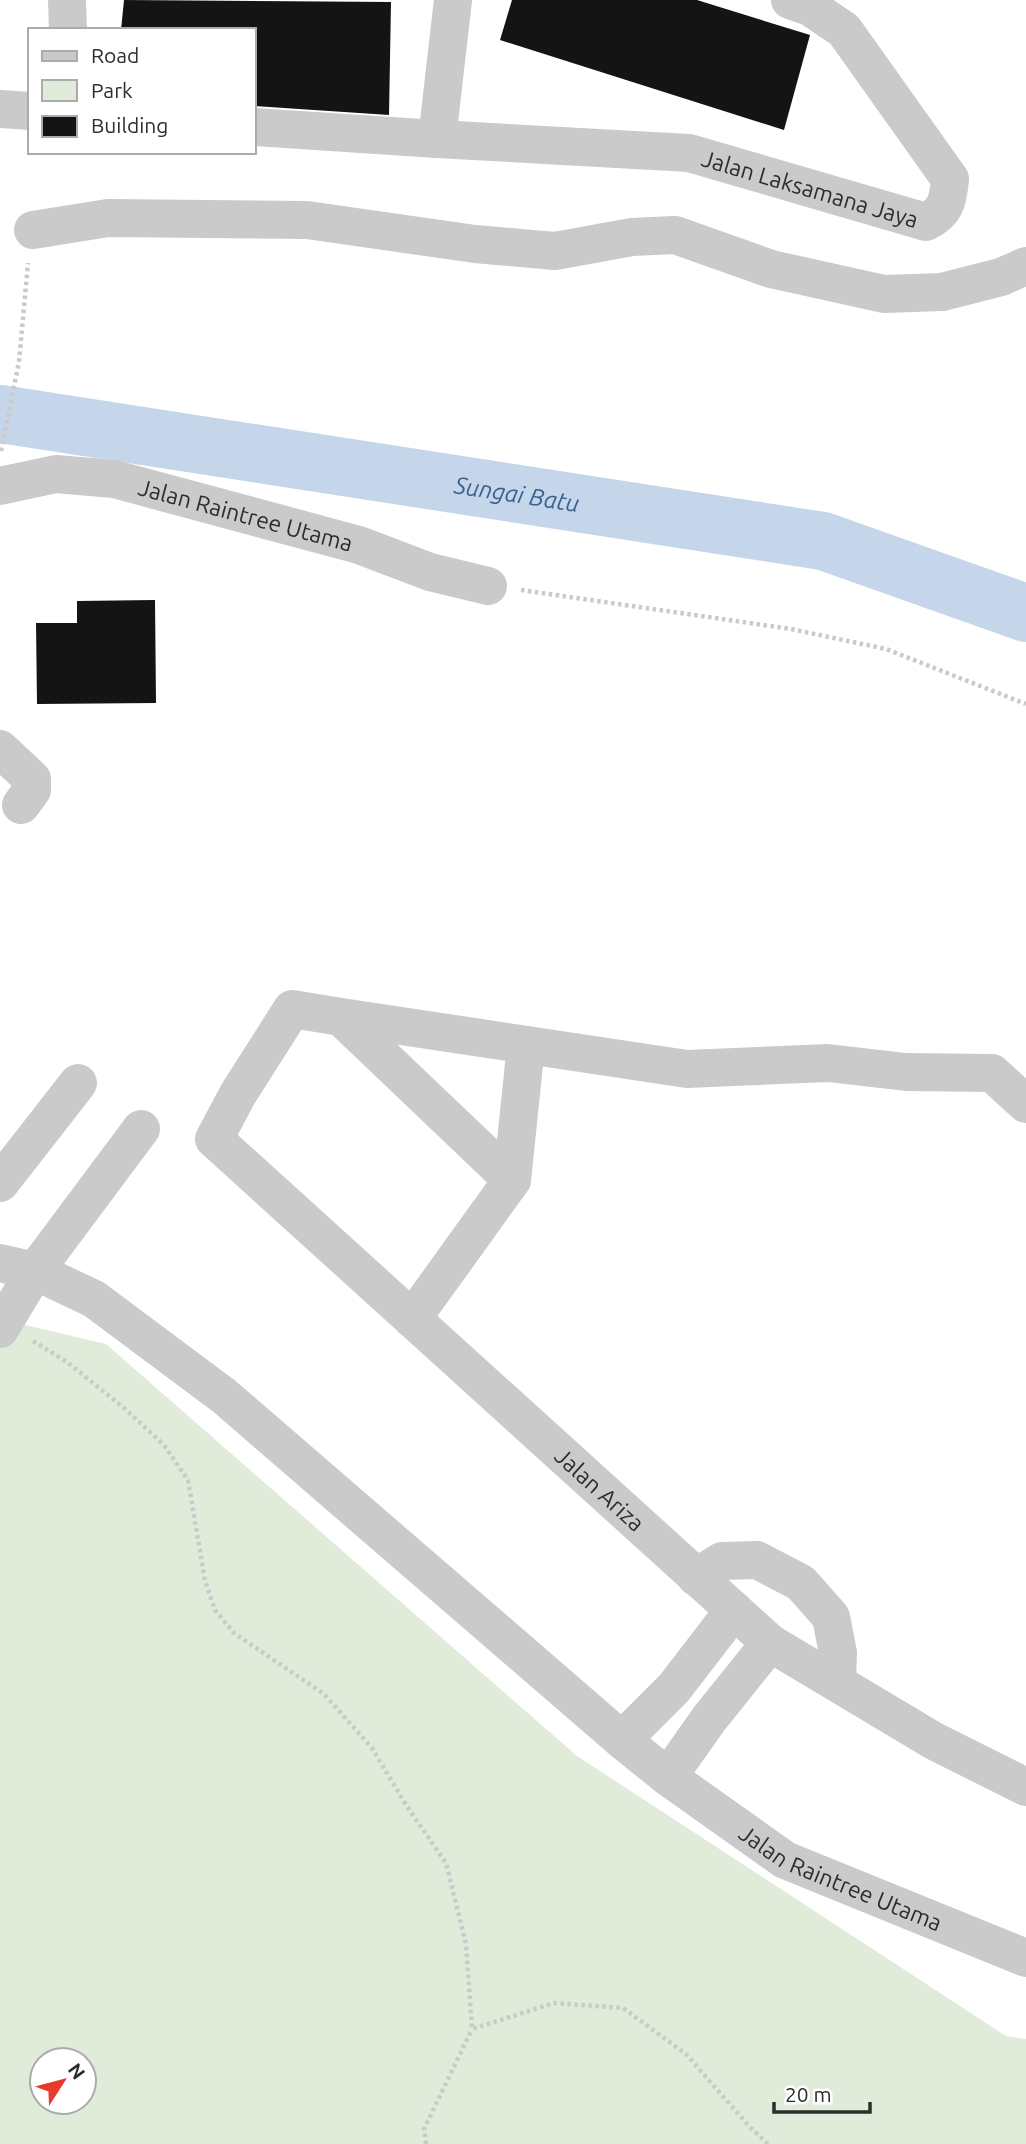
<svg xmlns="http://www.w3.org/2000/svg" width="1026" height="2144" font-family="Ubuntu,sans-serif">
	<rect width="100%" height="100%" fill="#fff"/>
	<!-- green -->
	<path fill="#e0ebda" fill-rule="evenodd" d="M0,1319l106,25 471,412 429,280 20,3v105h-1026zM42,2060h42v42h-42z"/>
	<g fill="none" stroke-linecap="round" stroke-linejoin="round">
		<!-- river -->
		<path stroke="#c5d6eb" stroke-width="58" id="s1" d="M0,414l823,127 203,72"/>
	</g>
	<!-- building -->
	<g fill="#141414">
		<path d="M124,0l267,2 -2,113 -135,-9v-76h-133z"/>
		<path d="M512,0h185l113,35 -26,95 -284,-90z"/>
		<path d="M155,600l1,103 -119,1 -1,-81h41v-22z"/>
	</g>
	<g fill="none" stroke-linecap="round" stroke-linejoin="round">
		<!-- path -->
		<g stroke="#cacaca" stroke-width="4.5" stroke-dasharray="3.5 3.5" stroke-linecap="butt">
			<path d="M1,451l18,-89 9,-99"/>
			<path d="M521,590l270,39 95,20 140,55"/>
			<path d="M33,1341l34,21 57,46 40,37 24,35 17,101 10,29 19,23 90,61 48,54 34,57 40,58 20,81 6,85 82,-26 69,5 63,46 63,72 19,18"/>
			<path d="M426,2144l-2,-15 48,-100"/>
		</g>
		<!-- minor -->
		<g stroke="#cacaca" stroke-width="38">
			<path d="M67,0l1,30"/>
			<path d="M0,109l30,2"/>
			<path id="s2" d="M254,127l183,12 252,14 237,69c20,-10 22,-21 24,-43l-106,-149 -34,-23 -20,-7"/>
			<path d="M437,139l16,-139"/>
			<path d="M33,230l75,-12 199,2 168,24 80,7 77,-14 43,-2 96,34 113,25 58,-2 59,-15 25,-11"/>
			<path id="s3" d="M0,486l56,-12 58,5 245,66 71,27 58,14"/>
			<path d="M0,749l32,30v11l-11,15"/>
			<path d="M341,1017l346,52 141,-6 78,9 86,1 34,31"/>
			<path d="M512,1180l14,-135"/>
			<path d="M0,1183l78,-100"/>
			<path id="s4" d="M0,1263l35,8 59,28 130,97 398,344 46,37 117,83 241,98"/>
			<path id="s5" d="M412,1319l100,-139 -171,-163 -49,-8 -54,85 -24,45 556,504 164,98 92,46"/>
			<path d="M0,1329l35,-58 106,-142"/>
			<path d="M696,1577l26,-16 35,-1 44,23 30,34 7,36 -1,29"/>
			<path d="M622,1740l52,-52 60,-78"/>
			<path d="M668,1777l41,-58 61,-76"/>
		</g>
	</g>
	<g text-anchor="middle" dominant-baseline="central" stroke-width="7" stroke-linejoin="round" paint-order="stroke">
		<!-- street labels -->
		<g font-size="23" fill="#2d2d2d" stroke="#fff">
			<text stroke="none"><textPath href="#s2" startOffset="562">Jalan Laksamana Jaya</textPath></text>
			<text stroke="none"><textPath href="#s3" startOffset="252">Jalan Raintree Utama</textPath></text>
			<text stroke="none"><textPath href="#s5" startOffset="1130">Jalan Ariza</textPath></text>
			<text stroke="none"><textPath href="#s4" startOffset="1050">Jalan Raintree Utama</textPath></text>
		</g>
		<!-- water labels -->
		<g font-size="24" font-style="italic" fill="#3a618f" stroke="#fff">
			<text stroke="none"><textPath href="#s1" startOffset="523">Sungai Batu</textPath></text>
		</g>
	</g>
	<!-- legend -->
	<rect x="28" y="28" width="228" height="126" fill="#ffffff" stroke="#ababab" stroke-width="2"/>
	<rect x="42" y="51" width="35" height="10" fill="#cacaca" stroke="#ababab" stroke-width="2"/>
	<text x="91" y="63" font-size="21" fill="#2d2d2d">Road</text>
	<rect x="42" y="80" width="35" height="21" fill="#e0ebda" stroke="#ababab" stroke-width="2"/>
	<text x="91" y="98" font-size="21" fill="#2d2d2d">Park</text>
	<rect x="42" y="116" width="35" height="21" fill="#141414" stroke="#ababab" stroke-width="2"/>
	<text x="91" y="133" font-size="21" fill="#2d2d2d">Building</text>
	<!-- north arrow -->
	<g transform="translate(63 2081) rotate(54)"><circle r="33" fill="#ffffff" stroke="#ababab" stroke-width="2"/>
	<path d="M0-5L12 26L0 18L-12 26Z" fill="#e63b2c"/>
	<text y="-10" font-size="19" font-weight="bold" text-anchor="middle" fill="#2d2d2d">N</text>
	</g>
	<!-- scale -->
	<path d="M774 2102v10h96v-10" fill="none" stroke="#2d2d2d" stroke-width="3.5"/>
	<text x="785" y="2102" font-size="21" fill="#2d2d2d" stroke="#ffffff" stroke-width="5" paint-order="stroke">20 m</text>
</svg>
